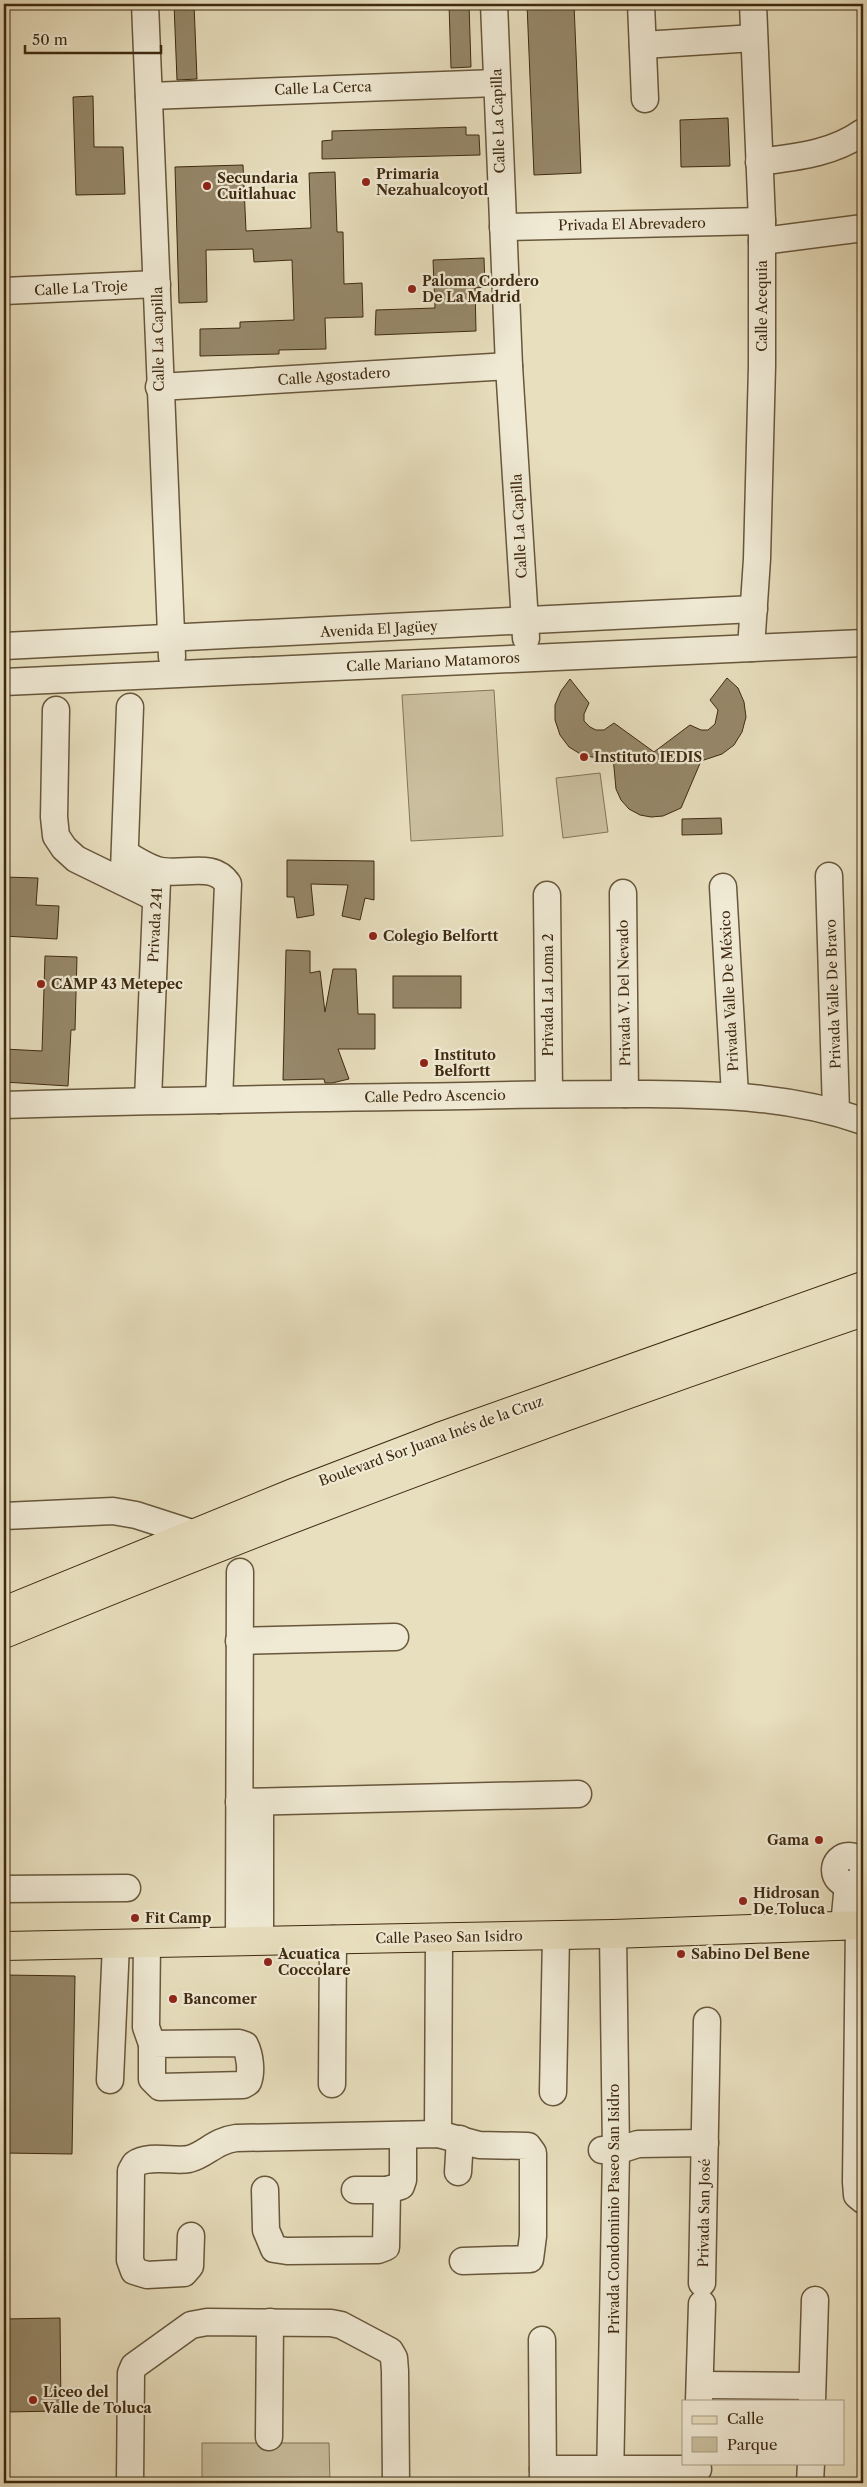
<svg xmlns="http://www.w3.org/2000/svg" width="867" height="2487" font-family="'Libre Caslon Text',serif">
	<rect width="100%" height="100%" fill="#e8dfbe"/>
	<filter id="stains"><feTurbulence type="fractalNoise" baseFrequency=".004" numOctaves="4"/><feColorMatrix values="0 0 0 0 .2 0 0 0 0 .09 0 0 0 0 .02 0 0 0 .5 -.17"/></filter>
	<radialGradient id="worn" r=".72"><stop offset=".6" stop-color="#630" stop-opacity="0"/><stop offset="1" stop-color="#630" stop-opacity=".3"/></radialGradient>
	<!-- green -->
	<g fill="#cbc0a0" stroke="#847558">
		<path d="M494,690l9,146 -92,5 -9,-146z"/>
		<path d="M600,773l8,59 -45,6 -7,-60z"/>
		<path d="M202,2443h127l1,40h-128z"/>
	</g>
	<!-- building -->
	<g fill="#96886a" stroke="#3e2a10">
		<path d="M174,4h20l3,75 -20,1z"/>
		<path d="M449,4h20l2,63 -20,1z"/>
		<path d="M527,4h47l7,169 -47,2z"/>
		<path d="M93,96l1,51h29l2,47 -49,1 -3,-98z"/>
		<path d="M728,118l2,48 -49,1 -1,-47z"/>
		<path d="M466,127v8h13l1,20 -158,4v-18l10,-1v-9z"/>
		<path d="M243,165l3,66 65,-3 -2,-55 26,-1 2,60h6l1,52 18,-1 1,34 -38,1 1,31 -47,1v4l-79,2v-27l40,-1v-6l54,-2 -2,-60 -38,2 -1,-13 -47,1 1,52 -28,1 -4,-136z"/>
		<path d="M484,258l1,29 -10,1 1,43 -101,4 1,-25 59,-2 -2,-48z"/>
		<path d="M727,678l11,10 6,14 2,15 -4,15 -8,13 -12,9 -21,7 -20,47 -18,8 -12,1 -11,-2 -11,-6 -8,-9 -5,-11 -3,-32 -16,1 -15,-3 -13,-8 -9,-12 -5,-15v-15l6,-14 9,-12 19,24 -5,11v7l6,6 6,3h8l10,-7 40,29 36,-27 11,5h7l7,-6 3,-14 -8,-10z"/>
		<path d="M721,818l1,16 -40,1v-16z"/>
		<path d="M287,860l87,1v39l-9,-2 -5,22 -18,-4 6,-31 -37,-1 3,31 -17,3 -3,-21h-7z"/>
		<path d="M4,877l34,1 -2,27 23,1 -2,33 -53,-3z"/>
		<path d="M286,950l24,1v22l10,-2 5,41 8,-43h23l2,45h17v35h-37l11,30 -17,4h-7l-1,-4 -41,1z"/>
		<path d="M45,956l32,1 -2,73h-4l-3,56 -64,-4v-33l38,2z"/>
		<rect x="393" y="976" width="68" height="32"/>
		<path d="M4,1975l71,1 -3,178 -68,-1z"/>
		<path d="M60,2318l1,93 -57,1v-93z"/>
	</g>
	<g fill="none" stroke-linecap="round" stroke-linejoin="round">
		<defs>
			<g id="minor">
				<path d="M145,4l27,653"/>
				<path d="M494,4l15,362 17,272"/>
				<path d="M641,4l4,95"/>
				<path d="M643,45l111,-7"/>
				<path d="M149,96l348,-13"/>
				<path d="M759,162c37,-5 73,-8 104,-30"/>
				<path d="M503,227l259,-6"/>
				<path d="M762,241l101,-13"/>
				<path d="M4,291l153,-7"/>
				<path d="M159,387l350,-21"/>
				<path d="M4,646l750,-37"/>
				<path d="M751,648l6,-89 5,-193v-145l-9,-217"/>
				<path d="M4,682l859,-39"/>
				<path d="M56,710l-2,107 2,19 8,12 12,11 80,39"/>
				<path d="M125,854c10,5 21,13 32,16 23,7 56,-10 71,14l-9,216"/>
				<path d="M124,871l6,-164"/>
				<path d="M829,876l7,236"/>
				<path d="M723,887l12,208"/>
				<path d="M623,893l2,201"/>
				<path d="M547,895l2,199"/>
				<path d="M148,1100l9,-219"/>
				<path d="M4,1105c154,-5 309,-7 463,-9 58,-2 116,-2 174,-2 79,1 146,1 222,27"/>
				<path d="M4,1516l109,-5 23,4 59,19"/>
				<path d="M239,1641l156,-4"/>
				<path d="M239,1802l339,-8"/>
				<circle cx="849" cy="1870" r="14"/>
				<path d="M4,1889l123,-1"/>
				<path d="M859,1925l-3,257 1,13 6,5"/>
				<path d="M844,1926l4,-42"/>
				<path d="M239,1941l1,-369"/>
				<path d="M260,1941v-139"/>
				<path d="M147,1943l-1,84 6,17"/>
				<path d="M239,2043l6,2c5,10 7,27 3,37l-5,3 -83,2 -8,-8v-35z"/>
				<path d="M110,2080l6,-136"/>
				<path d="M332,2084l1,-145"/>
				<path d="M553,2092l3,-157"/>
				<path d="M438,2134l1,-196"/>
				<path d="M602,2150l14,1 22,-7 67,-1"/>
				<path d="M458,2172l2,-33"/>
				<path d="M265,2190l1,40 8,19 13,2 91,-1 8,-3 1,-57"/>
				<path d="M355,2190h32l14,-4 2,-6v-45"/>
				<path d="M191,2236l-1,30 -6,7 -37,2 -13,-4 -4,-11 1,-89 4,-7c14,-10 38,-2 54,-5 17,-4 25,-18 47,-21l202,-4 41,11 49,1 5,7v83l-3,23 -67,2"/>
				<path d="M702,2283l5,-262"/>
				<path d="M542,2340l1,143"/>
				<path d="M700,2385l112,1"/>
				<path d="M699,2401l3,-97"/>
				<path d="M812,2401l3,-101"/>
				<path d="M269,2437l1,-115"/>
				<path d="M543,2469h155"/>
				<path d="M130,2483l1,-110 3,-7 57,-41 16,-3 124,1 10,2 49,26 4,7 1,13 1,112"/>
				<path d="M610,2483l6,-332 -3,-217"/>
				<path d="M810,2483l1,-20"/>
			</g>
			<g id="major">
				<path d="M4,1611l289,-118 146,-56 424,-151"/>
				<path d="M4,1634c282,-117 570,-223 859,-322"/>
				<path d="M4,1946l609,-12 250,-9"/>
			</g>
		</defs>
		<!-- minor casing -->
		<use href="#minor" stroke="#68573c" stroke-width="29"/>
		<!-- major casing -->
		<use href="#major" stroke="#3e2a10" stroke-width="30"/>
		<!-- minor -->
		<use href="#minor" stroke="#f0ead5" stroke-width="26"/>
		<!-- major -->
		<use href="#major" stroke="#e8dfbe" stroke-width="28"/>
	</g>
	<!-- markers -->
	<g fill="#8f2418" stroke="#f0ead5" stroke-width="2">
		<circle cx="366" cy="182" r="5"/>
		<circle cx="207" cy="186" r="5"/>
		<circle cx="412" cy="289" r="5"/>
		<circle cx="584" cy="757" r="5"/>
		<circle cx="373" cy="936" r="5"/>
		<circle cx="41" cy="984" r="5"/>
		<circle cx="424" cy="1063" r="5"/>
		<circle cx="819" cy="1840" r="5"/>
		<circle cx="743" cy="1901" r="5"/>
		<circle cx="135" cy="1918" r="5"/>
		<circle cx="681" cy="1954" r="5"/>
		<circle cx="268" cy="1962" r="5"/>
		<circle cx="173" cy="1999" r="5"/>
		<circle cx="33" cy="2400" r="5"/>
	</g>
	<g text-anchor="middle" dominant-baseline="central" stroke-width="4.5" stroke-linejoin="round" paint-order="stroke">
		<!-- street labels -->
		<g font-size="14" fill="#3e2a10" stroke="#f0ead5">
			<text transform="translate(323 88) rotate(-2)">Calle La Cerca</text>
			<text transform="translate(498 121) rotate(-92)">Calle La Capilla</text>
			<text transform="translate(632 224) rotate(-1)">Privada El Abrevadero</text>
			<text transform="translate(81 288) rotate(-3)">Calle La Troje</text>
			<text transform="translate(762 306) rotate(-90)">Calle Acequia</text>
			<text transform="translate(158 339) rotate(-91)">Calle La Capilla</text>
			<text transform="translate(334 376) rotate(-4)">Calle Agostadero</text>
			<text transform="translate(519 526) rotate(-93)">Calle La Capilla</text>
			<text transform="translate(379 629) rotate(-3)">Avenida El Jagüey</text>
			<text transform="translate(433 662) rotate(-3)">Calle Mariano Matamoros</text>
			<text transform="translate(155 925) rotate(-87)">Privada 241</text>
			<text transform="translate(729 991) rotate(-93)">Privada Valle De México</text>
			<text transform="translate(624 993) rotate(-91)">Privada V. Del Nevado</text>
			<text transform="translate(833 994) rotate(-92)">Privada Valle De Bravo</text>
			<text transform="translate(548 995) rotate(-90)">Privada La Loma 2</text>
			<text transform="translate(435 1096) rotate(-1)">Calle Pedro Ascencio</text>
			<text transform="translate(431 1441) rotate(-20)">Boulevard Sor Juana Inés de la Cruz</text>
			<text transform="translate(449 1937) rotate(-1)">Calle Paseo San Isidro</text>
			<text transform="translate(614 2209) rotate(-90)">Privada Condominio Paseo San Isidro</text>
			<text transform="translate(704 2213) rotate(-89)">Privada San José</text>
		</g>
		<!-- poi labels -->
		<g font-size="14" font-weight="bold" fill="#3e2a10" stroke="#f0ead5" text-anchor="start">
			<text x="376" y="174">Primaria<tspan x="376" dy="16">Nezahualcoyotl</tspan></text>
			<text x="217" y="178">Secundaria<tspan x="217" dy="16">Cuitlahuac</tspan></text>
			<text x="422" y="281">Paloma Cordero<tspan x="422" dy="16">De La Madrid</tspan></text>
			<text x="594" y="757">Instituto IEDIS</text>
			<text x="383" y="936">Colegio Belfortt</text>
			<text x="51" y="984">CAMP 43 Metepec</text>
			<text x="434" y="1055">Instituto<tspan x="434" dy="16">Belfortt</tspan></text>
			<text x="809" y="1840" text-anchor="end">Gama</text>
			<text x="753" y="1893">Hidrosan<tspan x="753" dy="16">De Toluca</tspan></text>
			<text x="145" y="1918">Fit Camp</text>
			<text x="278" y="1954">Acuatica<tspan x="278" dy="16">Coccolare</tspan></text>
			<text x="691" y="1954">Sabino Del Bene</text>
			<text x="183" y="1999">Bancomer</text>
			<text x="43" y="2392">Liceo del<tspan x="43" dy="16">Valle de Toluca</tspan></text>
		</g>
	</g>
	<!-- margin -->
	<rect width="867" height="2487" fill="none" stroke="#e8dfbe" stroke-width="20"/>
	<rect x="5" y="5" width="857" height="2477" fill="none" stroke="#3e2a10" stroke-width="2.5"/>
	<rect x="10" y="10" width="847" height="2467" fill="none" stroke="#3e2a10"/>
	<!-- legend -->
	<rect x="682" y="2400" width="162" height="65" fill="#f0ead5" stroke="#a99d86"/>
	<rect x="692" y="2416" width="25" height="8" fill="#e8dfbe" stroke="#a99d86"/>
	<text x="727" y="2424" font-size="15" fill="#3e2a10">Calle</text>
	<rect x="692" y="2437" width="25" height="15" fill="#cbc0a0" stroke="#a99d86"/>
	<text x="727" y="2450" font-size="15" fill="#3e2a10">Parque</text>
	<!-- scale -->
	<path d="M25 45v8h136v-8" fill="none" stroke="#3e2a10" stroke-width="2.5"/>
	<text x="32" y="45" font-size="15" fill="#3e2a10" stroke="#f0ead5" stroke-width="4" paint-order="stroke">50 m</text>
	<rect width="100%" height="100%" filter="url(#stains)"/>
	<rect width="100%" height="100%" fill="url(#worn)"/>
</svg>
